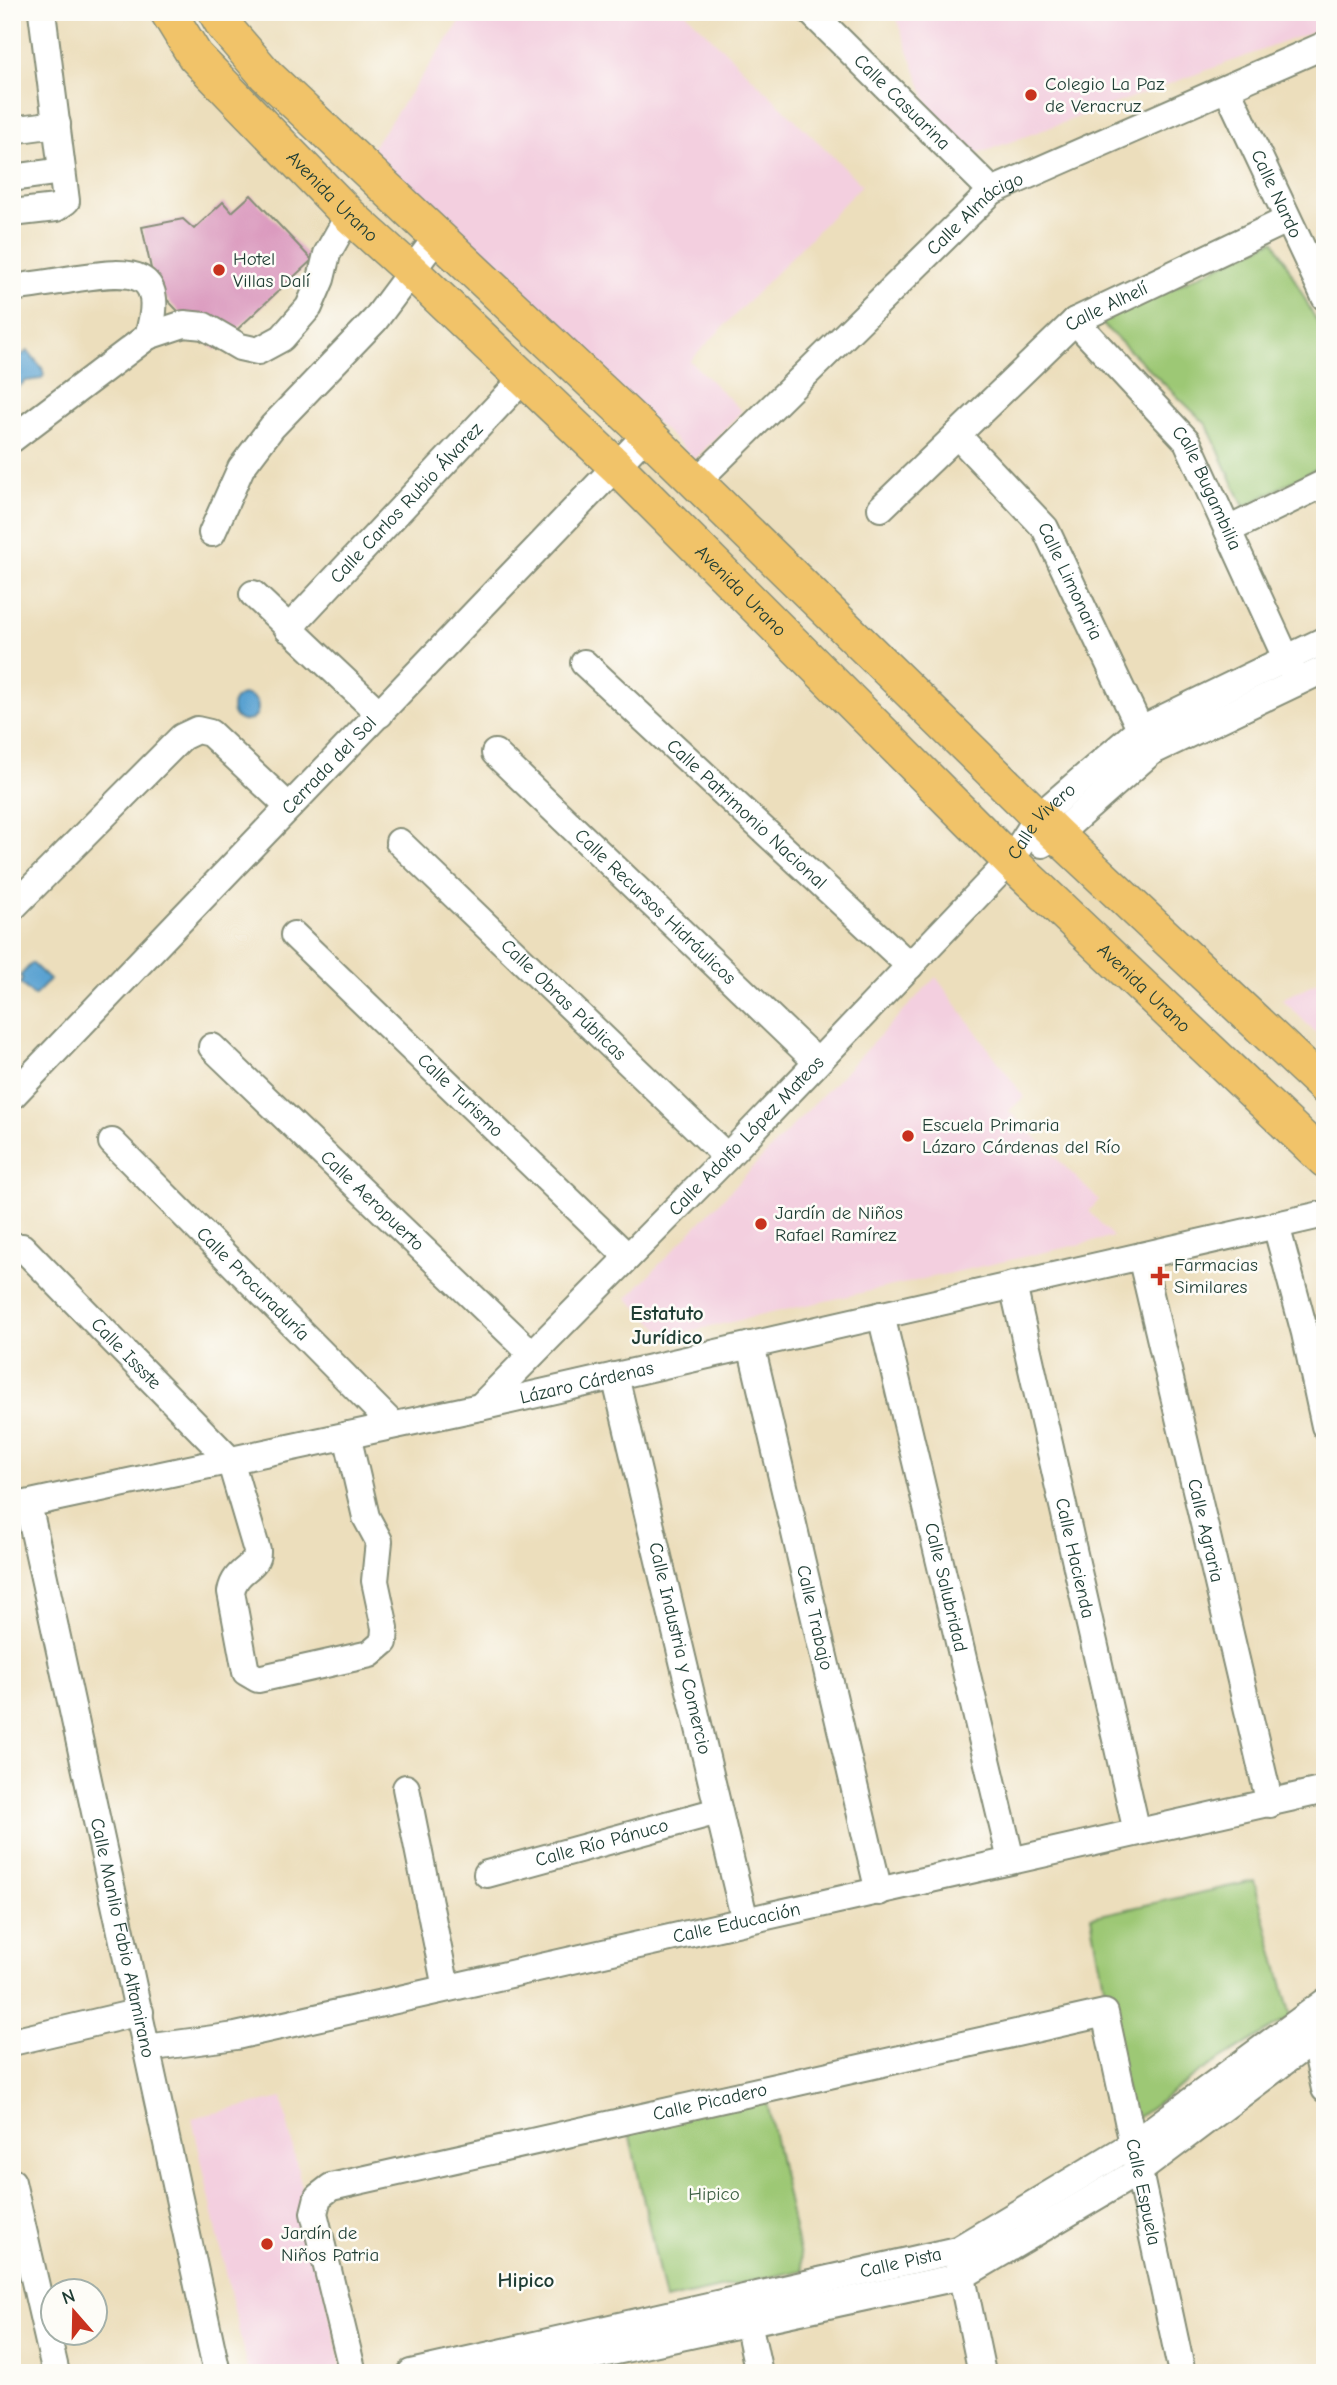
<svg xmlns="http://www.w3.org/2000/svg" width="1337" height="2385" font-family="'Comic Neue',sans-serif">
	<rect width="100%" height="100%" fill="#fdfcf7"/>
	<filter id="ink" filterUnits="userSpaceOnUse"><feTurbulence type="fractalNoise" baseFrequency=".0143" numOctaves="2"/><feDisplacementMap in="SourceGraphic" scale="14" xChannelSelector="R" yChannelSelector="G"/><feConvolveMatrix kernelMatrix="1 2 1 2 8 2 1 2 1" color-interpolation-filters="sRGB"/></filter>
	<filter id="wash" filterUnits="userSpaceOnUse"><feTurbulence type="fractalNoise" baseFrequency=".00686" numOctaves="4" result="noise"/><feDisplacementMap in="SourceGraphic" scale="28" xChannelSelector="R" yChannelSelector="G"/><feGaussianBlur stdDeviation="1.57" result="paint"/><feColorMatrix in="noise" values="0 0 0 0 0 0 0 0 0 0 0 0 0 0 0 0 0 1.4 0 .05"/><feComposite in="paint" operator="in"/></filter>
	<g filter="url(#wash)">
		<rect width="100%" height="100%" fill="#ecdebc"/>
		<!-- built -->
		<g fill="#f3cfdf">
			<path d="M467,12h218l177,173 -172,176 52,50 -47,48 -326,-307z"/>
			<path d="M894,12h431v15l-375,137z"/>
			<path d="M936,977l88,120 -15,14 90,89 -10,11 24,26 -445,99 -41,-38z"/>
			<path d="M1325,978v64l-43,-43z"/>
			<path d="M282,2098l60,272 -12,3h-82l-56,-255z"/>
		</g>
		<!-- green -->
		<g fill="#9dc874" stroke="#5e8254" stroke-width="2">
			<path d="M1274,240l51,97v127l-81,43 -37,-82 -107,-103z"/>
			<path d="M1254,1881l37,135 -91,56 -67,49 -14,-56 -28,-148z"/>
			<path d="M764,2088l39,182 -138,30 -39,-182z"/>
		</g>
		<!-- water -->
		<g fill="#5aa2d1" stroke="#3c7082" stroke-width="2">
			<path d="M28,351l14,17 2,7 -3,4 -15,2 -14,11v-31z"/>
			<circle cx="245" cy="708" r="13"/>
			<path d="M32,963l18,17 -16,16 -14,-13 3,-4 -3,-3z"/>
		</g>
		<g id="blocks">
			<!-- building -->
			<path fill="#db9bbf" d="M251,195l61,65 -97,90 -60,-63 -13,-60 41,-8 11,10 29,-27 9,10z"/>
		</g>
	</g>
	<g filter="url(#ink)">
		<use href="#blocks" fill-opacity="0" stroke="#868e78" stroke-width="2"/>
		<g fill="none" stroke-linecap="round" stroke-linejoin="round">
			<defs>
				<g id="minor">
					<path id="s1" d="M811,12l181,179"/>
					<path id="s2" d="M1227,89l98,208"/>
					<path d="M12,130l45,-6"/>
					<path d="M12,178l50,-7"/>
					<path d="M12,213l44,-5 10,-7 -24,-189"/>
					<path d="M12,288c22,-3 44,-6 66,-10 53,-8 90,-10 70,58"/>
					<path id="s3" d="M1075,321l112,120 110,241"/>
					<path id="s4" d="M957,435l88,93 106,224"/>
					<path d="M12,439l136,-103 36,-12 20,2 36,21 18,4 24,-13 27,-31 12,-28 6,-25 22,-39"/>
					<path id="s5" d="M696,482l296,-291 333,-146"/>
					<path id="s6" d="M881,508l194,-187 212,-101"/>
					<path d="M1228,530l97,-47"/>
					<path d="M212,533l29,-65 31,-41 103,-107 62,-83"/>
					<path d="M253,594l127,120"/>
					<path id="s7" d="M288,629l236,-251"/>
					<path id="s8" d="M584,663l326,303"/>
					<path id="s9" d="M495,753l321,308"/>
					<path id="s10" d="M399,842l328,315"/>
					<path d="M1042,844l15,-9 94,-83 174,-83"/>
					<path d="M12,908l170,-171 15,-7 13,3 79,74"/>
					<path id="s11" d="M294,935l334,322"/>
					<path id="s12" d="M212,1047l320,307"/>
					<path id="s13" d="M12,1096l635,-662"/>
					<path id="s14" d="M112,1142l281,283"/>
					<path d="M1276,1225l29,108 20,93"/>
					<path id="s15" d="M22,1247l208,213 27,91c1,18 -22,17 -26,41l15,80 12,7 112,-25 14,-12 1,-14 -10,-47 4,-40 -13,-24 -19,-82"/>
					<path id="s16" d="M1141,1256l129,548"/>
					<path id="s17" d="M1013,1285l124,547"/>
					<path id="s18" d="M881,1315l130,545"/>
					<path id="s19" d="M751,1345l128,547"/>
					<path id="s20" d="M615,1376l130,545"/>
					<path id="s21" d="M480,1407l247,-250 283,-296 28,-44 101,-87 186,-90"/>
					<path id="s22" d="M28,1504l189,869"/>
					<path id="s23" d="M12,1507l468,-100 845,-193"/>
					<path d="M406,1788l40,200"/>
					<path id="s24" d="M487,1874l231,-63"/>
					<path d="M1314,2039l11,50"/>
					<path d="M12,2042l128,-30"/>
					<path id="s25" d="M146,2048l90,-12 1089,-246"/>
					<path d="M12,2182l44,191"/>
					<path d="M958,2258l24,115"/>
					<path d="M748,2322l11,51"/>
					<path id="s26" d="M353,2373l-39,-160 4,-16 13,-10 774,-174 77,360"/>
					<path id="s27" d="M411,2373l546,-123 176,-106 192,-142"/>
					<path d="M514,2373l448,-97 177,-105 186,-140"/>
				</g>
				<g id="major">
					<path id="s28" d="M168,12l27,44 154,159 62,56 205,195 394,395 315,299"/>
					<path d="M216,12l8,14 42,49 381,359 410,401 268,252"/>
				</g>
			</defs>
			<!-- minor casing -->
			<use href="#minor" stroke="#868e78" stroke-width="30"/>
			<!-- major casing -->
			<use href="#major" stroke="#868e78" stroke-width="38"/>
			<!-- minor -->
			<use href="#minor" stroke="#fff" stroke-width="26"/>
			<!-- major -->
			<use href="#major" stroke="#f1c369" stroke-width="35"/>
		</g>
	</g>
	<!-- markers -->
	<g fill="#c8321e" stroke="#fdfcf7" stroke-width="2.5">
		<circle cx="1031" cy="95" r="7"/>
		<circle cx="219" cy="270" r="7"/>
		<circle cx="908" cy="1136" r="7"/>
		<circle cx="761" cy="1224" r="7"/>
		<path d="M1156.5 1265.5h7v7h7v7h-7v7h-7v-7h-7v-7h7z"/>
		<circle cx="267" cy="2244" r="7"/>
	</g>
	<g text-anchor="middle" dominant-baseline="central" stroke-width="5" stroke-linejoin="round" paint-order="stroke">
		<!-- poi labels -->
		<g font-size="19" fill="#1f3d34" stroke="#fdfcf7" text-anchor="start">
			<text x="1045" y="84">Colegio La Paz<tspan x="1045" dy="22">de Veracruz</tspan></text>
			<text x="233" y="259">Hotel<tspan x="233" dy="22">Villas Dalí</tspan></text>
			<text x="922" y="1125">Escuela Primaria<tspan x="922" dy="22">Lázaro Cárdenas del Río</tspan></text>
			<text x="775" y="1213">Jardín de Niños<tspan x="775" dy="22">Rafael Ramírez</tspan></text>
			<text x="1174" y="1265">Farmacias<tspan x="1174" dy="22">Similares</tspan></text>
			<text x="281" y="2233">Jardín de<tspan x="281" dy="22">Niños Patria</tspan></text>
		</g>
		<!-- street labels -->
		<g font-size="19" fill="#1f3d34" stroke="#fdfcf7">
			<text stroke="none"><textPath href="#s1" startOffset="128">Calle Casuarina</textPath></text>
			<text stroke="none"><textPath href="#s2" startOffset="116">Calle Nardo</textPath></text>
			<text stroke="none"><textPath href="#s28" startOffset="248">Avenida Urano</textPath></text>
			<text stroke="none"><textPath href="#s5" startOffset="388">Calle Almácigo</textPath></text>
			<text stroke="none"><textPath href="#s6" startOffset="304">Calle Alhelí</textPath></text>
			<text stroke="none"><textPath href="#s3" startOffset="215">Calle Bugambilia</textPath></text>
			<text stroke="none"><textPath href="#s7" startOffset="173">Calle Carlos Rubio Álvarez</textPath></text>
			<text stroke="none"><textPath href="#s4" startOffset="187">Calle Limonaria</textPath></text>
			<text stroke="none"><textPath href="#s28" startOffset="816">Avenida Urano</textPath></text>
			<text stroke="none"><textPath href="#s13" startOffset="458">Cerrada del Sol</textPath></text>
			<text stroke="none"><textPath href="#s8" startOffset="222">Calle Patrimonio Nacional</textPath></text>
			<text stroke="none"><textPath href="#s21" startOffset="812">Calle Vivero</textPath></text>
			<text stroke="none"><textPath href="#s9" startOffset="222">Calle Recursos Hidráulicos</textPath></text>
			<text stroke="none"><textPath href="#s28" startOffset="1382">Avenida Urano</textPath></text>
			<text stroke="none"><textPath href="#s10" startOffset="228">Calle Obras Públicas</textPath></text>
			<text stroke="none"><textPath href="#s11" startOffset="231">Calle Turismo</textPath></text>
			<text stroke="none"><textPath href="#s21" startOffset="380">Calle Adolfo López Mateos</textPath></text>
			<text stroke="none"><textPath href="#s12" startOffset="222">Calle Aeropuerto</textPath></text>
			<text stroke="none"><textPath href="#s14" startOffset="200">Calle Procuraduría</textPath></text>
			<text stroke="none"><textPath href="#s15" startOffset="149">Calle Issste</textPath></text>
			<text stroke="none"><textPath href="#s23" startOffset="588">Lázaro Cárdenas</textPath></text>
			<text stroke="none"><textPath href="#s16" startOffset="282">Calle Agraria</textPath></text>
			<text stroke="none"><textPath href="#s17" startOffset="280">Calle Hacienda</textPath></text>
			<text stroke="none"><textPath href="#s18" startOffset="280">Calle Salubridad</textPath></text>
			<text stroke="none"><textPath href="#s19" startOffset="280">Calle Trabajo</textPath></text>
			<text stroke="none"><textPath href="#s20" startOffset="280">Calle Industria y Comercio</textPath></text>
			<text stroke="none"><textPath href="#s24" startOffset="119">Calle Río Pánuco</textPath></text>
			<text stroke="none"><textPath href="#s25" startOffset="604">Calle Educación</textPath></text>
			<text stroke="none"><textPath href="#s22" startOffset="444">Calle Manlio Fabio Altamirano</textPath></text>
			<text stroke="none"><textPath href="#s26" startOffset="586">Calle Picadero</textPath></text>
			<text stroke="none"><textPath href="#s26" startOffset="1174">Calle Espuela</textPath></text>
			<text stroke="none"><textPath href="#s27" startOffset="502">Calle Pista</textPath></text>
		</g>
		<!-- park labels -->
		<g font-size="19" fill="#3e6044" stroke="#fdfcf7">
			<text x="714" y="2194">Hipico</text>
		</g>
		<!-- neighbourhood labels -->
		<g font-size="21" font-weight="bold" fill="#1f3d34" stroke="#fdfcf7">
			<text x="667" y="1313">Estatuto<tspan x="667" dy="24">Jurídico</tspan></text>
			<text x="526" y="2280">Hipico</text>
		</g>
	</g>
	<!-- margin -->
	<rect width="1337" height="2385" fill="none" stroke="#fdfcf7" stroke-width="42"/>
	<!-- north arrow -->
	<g transform="translate(74 2312) rotate(340)"><circle r="33" fill="#fdfcf7" stroke="#a4b0a9" stroke-width="2"/>
	<path d="M0-5L12 26L0 18L-12 26Z" fill="#c8321e"/>
	<text y="-10" font-size="19" font-weight="bold" text-anchor="middle" fill="#1f3d34">N</text>
	</g>
</svg>
